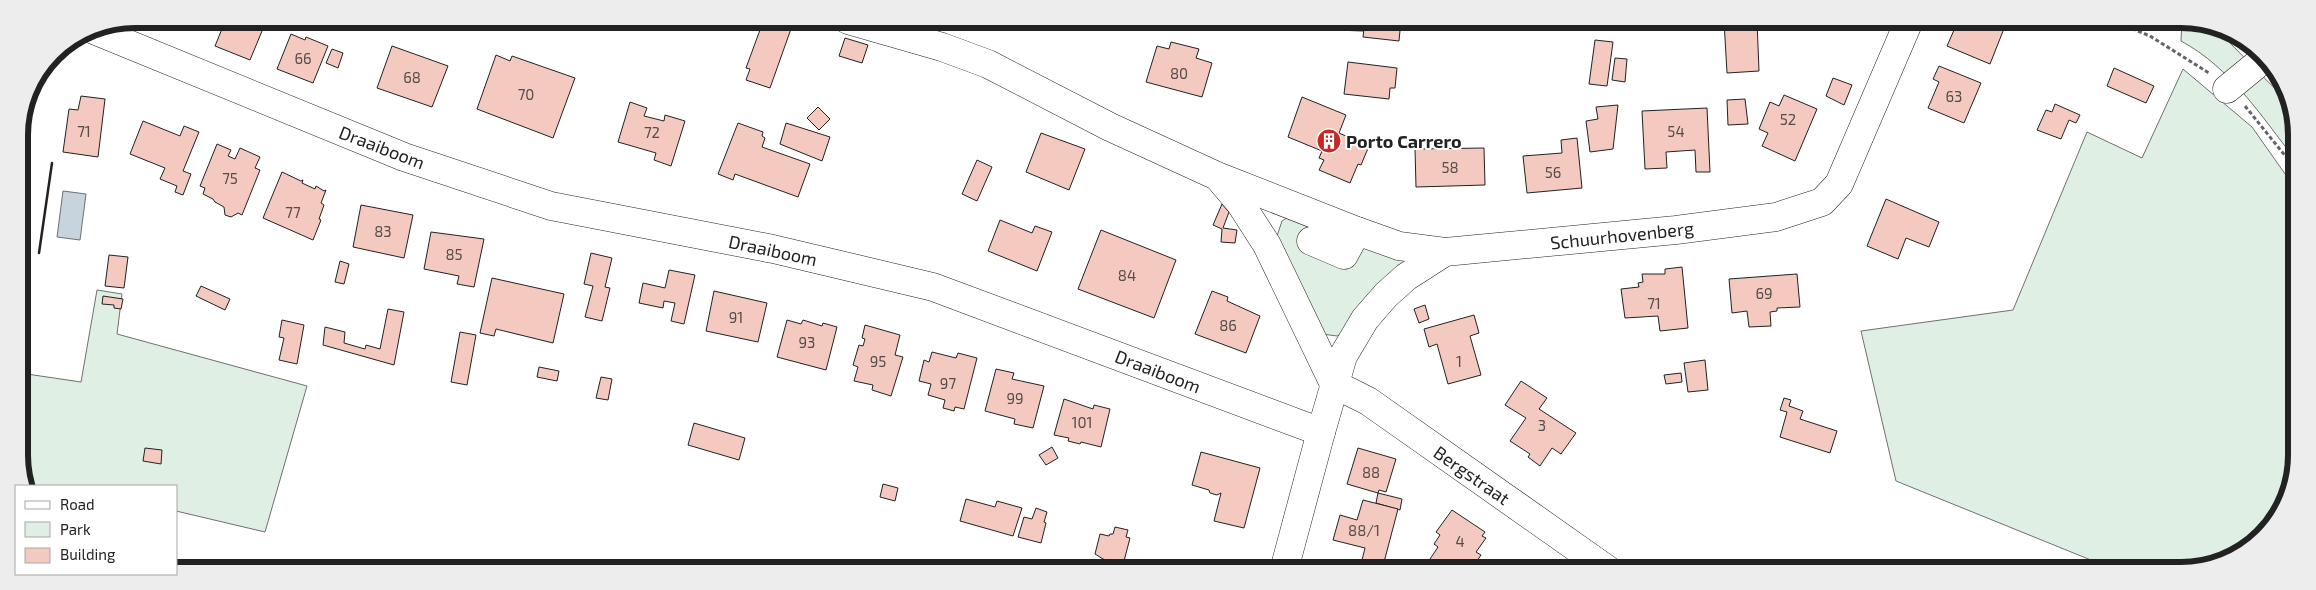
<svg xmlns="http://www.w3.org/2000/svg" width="2316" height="590" font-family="'Exo 2',sans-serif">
	<rect width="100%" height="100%" fill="#fff"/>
	<!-- green -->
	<g fill="#e0efe3" stroke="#6f6f6f">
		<path d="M2182,21h22l27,14 -5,4 64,65 5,8v47c-34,-43 -64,-91 -114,-118z"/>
		<path d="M2183,69l69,58 43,61v290l-37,65 -69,28h-71l-222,-90 -35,-150 152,-21 74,-178 55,26z"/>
		<path d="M1288,217l137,38 -82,78 -6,3 -15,-2 -46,-95 6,-18z"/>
		<path d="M97,290l25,4 -5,40 190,52 -42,146 -89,-21v-25h-151l-4,-8 -1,-105 61,9z"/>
	</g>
	<!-- water -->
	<path fill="#c7d3dd" stroke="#6f6f6f" d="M63,191l23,3 -6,46 -23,-3z"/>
	<!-- building -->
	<g fill="#f3c9c0" stroke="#222">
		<path d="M177,19h25l-4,8z"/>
		<path d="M226,19h41l-17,41 -35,-14z"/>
		<path d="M764,19h10l18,7 -22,62 -24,-8 4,-11 -4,-1z"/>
		<path d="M1307,20h56v11l-56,-2z"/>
		<path d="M1365,20h36l-2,21 -36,-4z"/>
		<path d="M1724,21h33l2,50 -32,2z"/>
		<path d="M1958,21h49l-17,43 -43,-18z"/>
		<path d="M291,34l14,6 1,-3 22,9 -15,37 -36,-14z"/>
		<path d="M845,38l23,7 -6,18 -23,-7z"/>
		<path d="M1595,40l18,2 -6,44 -18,-2z"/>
		<path d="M1171,42l28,7 -3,9 16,5 -10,34 -56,-15 11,-36 12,3z"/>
		<path d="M392,46l56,20 -16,41 -55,-19z"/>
		<path d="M332,49l11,4 -5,15 -12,-5z"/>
		<path d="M496,55l14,6 2,-5 63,22 -22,60 -76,-29z"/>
		<path d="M1615,58l12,1 -2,23 -13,-2z"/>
		<path d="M1348,62l49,6 -2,20h-5l-1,11 -45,-5z"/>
		<path d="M1939,66l42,17 -17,40 -36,-15 11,-26 -6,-3z"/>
		<path d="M2114,68l40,18 -8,17 -39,-17z"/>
		<path d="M1833,78l19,7 -8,20 -18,-9z"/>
		<path d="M1784,95l33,14 -22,52 -33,-15 6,-13 -9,-4 11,-27 9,4z"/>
		<path d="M81,96l24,3 -7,58 -35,-5 6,-43 9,1z"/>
		<path d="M1302,97l44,18 -7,18 30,13 -8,19 -3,-1 -8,19 -31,-13 5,-10 -5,-2 3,-7 -34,-14z"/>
		<path d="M1745,99l3,25 -20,1 -1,-25z"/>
		<path d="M630,102l17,6 -3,8 20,5 1,-6 20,6 -14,45 -17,-6 2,-7 -38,-11z"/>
		<path d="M2055,104l25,11 -4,8 -7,-3 -8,19 -24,-9 9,-20 6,2z"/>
		<path d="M1618,105l-5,44 -23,3 -4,-31 12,-2 -2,-12z"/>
		<path d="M818,107l12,12 -11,11 -12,-12z"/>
		<path d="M1707,108l3,64h-14l-1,-22 -29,2 1,16 -22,1 -3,-58z"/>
		<path d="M143,121l37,15 4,-10 15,6 -16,39 8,3 -8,21 -8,-3 2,-6 -17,-7 5,-11 -35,-14z"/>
		<path d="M738,123l25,9 -1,4 3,2 -3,9 48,17 -12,33 -63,-23 -2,6 -15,-6z"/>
		<path d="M786,123l44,14 -8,24 -42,-17z"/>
		<path d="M1041,133l44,16 -16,41 -43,-18z"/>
		<path d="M1577,138l5,50 -55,5 -4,-37 39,-3 -1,-13z"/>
		<path d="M217,144l14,6 -3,6 7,3 5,-11 20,9 -5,11 5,2 -18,45 -4,-2 -7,4 -6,-2 -1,-8 -9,-5 -2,-3 -10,-5 2,-6 -5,-2z"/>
		<path d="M1484,148l1,37 -69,2 -1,-38z"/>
		<path d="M977,160l15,7 -15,34 -15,-7z"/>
		<path d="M282,172l19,9 2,-1 -1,3 13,6 1,-3 8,5 2,-1 -5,13 3,2 -5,14 2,1 -8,20 -50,-22z"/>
		<path d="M1886,199l53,23 -10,25 -23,-9 -8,21 -31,-13z"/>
		<path d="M1222,204l7,8 -6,16 14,2 -2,13 -14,-1 1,-13 -9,-4z"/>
		<path d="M361,205l52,10 -9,43 -51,-11z"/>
		<path d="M1000,220l32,13 3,-7 17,6 -15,39 -49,-20z"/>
		<path d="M1101,230l75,30 -22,58 -76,-29z"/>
		<path d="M431,232l53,7 -10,48 -17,-3 2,-8 -35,-7z"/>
		<path d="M591,253l21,5 -7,29 5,1 -8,33 -17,-4 8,-31 -9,-2z"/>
		<path d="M109,255l19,2 -4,31 -19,-2z"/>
		<path d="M340,261l9,3 -5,20 -9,-2z"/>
		<path d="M1682,267l6,61 -28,3 -2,-15 -33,2 -4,-29 18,-2 -1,-4 5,-1 -1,-8h23v-5z"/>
		<path d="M669,270l26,5 -11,49 -13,-3 4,-18 -11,-2 -1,7 -24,-5 4,-20 22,5z"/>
		<path d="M1797,274l3,33 -23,1v3l-7,1 1,14 -22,1 -2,-16 -15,2 -3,-34z"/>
		<path d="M492,278l72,16 -11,49 -57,-14 -2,7 -14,-3z"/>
		<path d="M201,286l29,13 -5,11 -29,-14z"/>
		<path d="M714,291l53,12 -9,39 -52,-11z"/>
		<path d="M1212,291l16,6 -1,4 33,15 -14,37 -51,-19z"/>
		<path d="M103,296l20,3 -2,10 -7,-1v-3l-12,-1z"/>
		<path d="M1425,305l4,14 -10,4 -5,-14z"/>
		<path d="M388,309l16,3 -10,53 -71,-20 2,-18 20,5 -1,11 21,6 1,-4 14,4z"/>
		<path d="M1474,315l5,18 -9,3 11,39 -33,9 -11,-40 -8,3 -5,-18z"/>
		<path d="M282,320l22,5 -7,39 -18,-4 5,-22 -5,-1z"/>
		<path d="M787,320l14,4 2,-4 19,6 1,-3 14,4 -11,43 -49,-13z"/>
		<path d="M865,325l35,10 -5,20 8,2 -12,39 -19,-6 1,-5 -19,-4 4,-14 -5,-2 6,-20 4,1 2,-7 -3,-1z"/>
		<path d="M460,332l16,3 -9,50 -16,-3z"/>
		<path d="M932,352l24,6 2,-5 19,5 -13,51 -9,-2 -1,4 -11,-3 2,-8 -17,-5 3,-11 -12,-3 5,-21 5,2z"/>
		<path d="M1705,360l3,30 -20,2 -4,-29z"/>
		<path d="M539,367l20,4 -2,10 -20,-4z"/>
		<path d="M996,369l18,4 -2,6 32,7 -11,42 -19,-4 1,-5 -30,-8z"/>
		<path d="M1681,373l1,9 -16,2 -2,-9z"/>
		<path d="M601,377l11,2 -4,21 -12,-2z"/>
		<path d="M1521,381l26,17 -8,11 37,24 -15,21 -9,-6 -12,18 -12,-9 2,-3 -20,-13 16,-23 -21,-13z"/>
		<path d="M1784,398l7,2 -2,6 14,5 -3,8 37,12 -7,22 -50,-16 7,-25 -7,-2z"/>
		<path d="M1064,399l29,10 1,-4 16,4 -9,38 -20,-5 -1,2 -12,-3 1,-3 -15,-3z"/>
		<path d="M694,423l51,15 -6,22 -51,-15z"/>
		<path d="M1052,447l6,11 -12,7 -7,-10z"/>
		<path d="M145,448l17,2 -1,14 -18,-3z"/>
		<path d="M1358,448l38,11 -10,33 -7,-2 -1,3 -31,-9z"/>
		<path d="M1201,452l59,16 -16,60 -30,-7 7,-28 -4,2 -7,-2 -1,-3 -17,-5z"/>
		<path d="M883,484l15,4 -3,13 -15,-4z"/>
		<path d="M1378,493l24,6 -2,11 -24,-7z"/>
		<path d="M966,499l29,8 2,-6 25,7 -9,28 -53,-15z"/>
		<path d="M1363,500l35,9 -15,57 -21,-6 3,-12 -32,-8 7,-25 17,5z"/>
		<path d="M1036,508l11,4 -3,10 2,1 -5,20 -23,-6 6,-20 8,2z"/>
		<path d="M1452,510l33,22 -3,4 4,2 -10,14 5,3 -10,15h-25l-16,-11 8,-12 -4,-3 6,-9 -4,-3z"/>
		<path d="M1115,527l13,3 -2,7 4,1 -7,27 -20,-6 -8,-5 5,-20 9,2 1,-2h3z"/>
	</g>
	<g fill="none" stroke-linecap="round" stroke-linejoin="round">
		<defs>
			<g id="minor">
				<path d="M848,20l94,27 46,17 122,63 107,49 140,55 42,15 46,6"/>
				<path d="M89,28l315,129 147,49 222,43 160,38 388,145"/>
				<path d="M2227,89l39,-32"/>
				<path d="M1218,177l22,26 27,42 67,139 34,17 240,169"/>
				<path d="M1311,241l33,14 13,-24"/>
				<path d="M1284,570l37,-138 22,-76 22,-37 21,-24 20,-18 39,-25 231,-22 100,-13 46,-15 17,-18 70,-163"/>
			</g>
		</defs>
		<!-- minor casing -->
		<use href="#minor" stroke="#222" stroke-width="29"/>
		<!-- path -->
		<g stroke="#646464" stroke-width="3" stroke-dasharray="4 2.5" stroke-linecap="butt">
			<path d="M2114,21l36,15 59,37"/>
			<path d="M2245,106l50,62"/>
		</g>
		<!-- minor -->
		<use href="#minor" stroke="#fff" stroke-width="28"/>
		<!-- wall -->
		<path stroke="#222" stroke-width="2.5" d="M39,253l13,-90"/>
	</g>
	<!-- icons -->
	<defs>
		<symbol id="building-disc" viewBox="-11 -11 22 22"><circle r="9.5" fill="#c62828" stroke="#fff"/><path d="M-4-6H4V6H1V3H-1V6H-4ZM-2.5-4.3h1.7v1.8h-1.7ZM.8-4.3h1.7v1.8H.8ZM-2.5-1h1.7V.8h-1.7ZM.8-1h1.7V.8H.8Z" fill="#fff"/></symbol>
	</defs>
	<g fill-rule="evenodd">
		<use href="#building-disc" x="1315" y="127" width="28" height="28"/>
	</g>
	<g text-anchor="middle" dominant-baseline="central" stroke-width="4" stroke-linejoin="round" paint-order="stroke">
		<!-- number labels -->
		<g font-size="15" fill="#564c4a">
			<text x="303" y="58">66</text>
			<text x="1179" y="73">80</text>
			<text x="412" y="77">68</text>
			<text x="526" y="94">70</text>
			<text x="1954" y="96">63</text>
			<text x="1788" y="119">52</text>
			<text x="84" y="131">71</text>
			<text x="1676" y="131">54</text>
			<text x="652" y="132">72</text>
			<text x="1450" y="167">58</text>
			<text x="1553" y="172">56</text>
			<text x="230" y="178">75</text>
			<text x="293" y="212">77</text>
			<text x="383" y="231">83</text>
			<text x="454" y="254">85</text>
			<text x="1127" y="275">84</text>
			<text x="1764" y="293">69</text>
			<text x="1654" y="303">71</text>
			<text x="736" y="317">91</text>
			<text x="1228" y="325">86</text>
			<text x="807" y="342">93</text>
			<text x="878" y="361">95</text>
			<text x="1459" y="361">1</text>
			<text x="948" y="383">97</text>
			<text x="1015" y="398">99</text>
			<text x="1082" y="422">101</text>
			<text x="1542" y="425">3</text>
			<text x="1371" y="472">88</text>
			<text x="1364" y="530">88/1</text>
			<text x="1460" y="541">4</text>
		</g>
		<!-- poi labels -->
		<g font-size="18" font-weight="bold" fill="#222" stroke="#fff" text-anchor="start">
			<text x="1346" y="141">Porto Carrero</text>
		</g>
		<!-- street labels -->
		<g font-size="18" fill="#222" stroke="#fff">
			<text transform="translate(382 147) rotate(21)">Draaiboom</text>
			<text transform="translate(1622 235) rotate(-6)">Schuurhovenberg</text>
			<text transform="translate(773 250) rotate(12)">Draaiboom</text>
			<text transform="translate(1158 371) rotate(21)">Draaiboom</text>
			<text transform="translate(1472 475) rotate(35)">Bergstraat</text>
		</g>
	</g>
	<!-- crop -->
	<path d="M0 0H2316V590H0ZM135 28H2181A107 107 0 0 1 2288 135V455A107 107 0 0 1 2181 562H135A107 107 0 0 1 28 455V135A107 107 0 0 1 135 28Z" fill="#ededed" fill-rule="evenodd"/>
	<path fill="none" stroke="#222" stroke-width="6" d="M135 28H2181A107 107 0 0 1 2288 135V455A107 107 0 0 1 2181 562H135A107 107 0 0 1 28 455V135A107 107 0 0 1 135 28Z"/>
	<!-- legend -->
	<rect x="15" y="485" width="162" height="90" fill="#ffffff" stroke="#a7a7a7"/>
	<rect x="25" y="501" width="25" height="8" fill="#ffffff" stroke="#a7a7a7"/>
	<text x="60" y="510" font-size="15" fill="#222222">Road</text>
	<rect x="25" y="522" width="25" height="15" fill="#e0efe3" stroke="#a7a7a7"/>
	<text x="60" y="535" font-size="15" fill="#222222">Park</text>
	<rect x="25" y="548" width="25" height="15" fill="#f3c9c0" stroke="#a7a7a7"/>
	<text x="60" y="560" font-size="15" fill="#222222">Building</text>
</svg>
